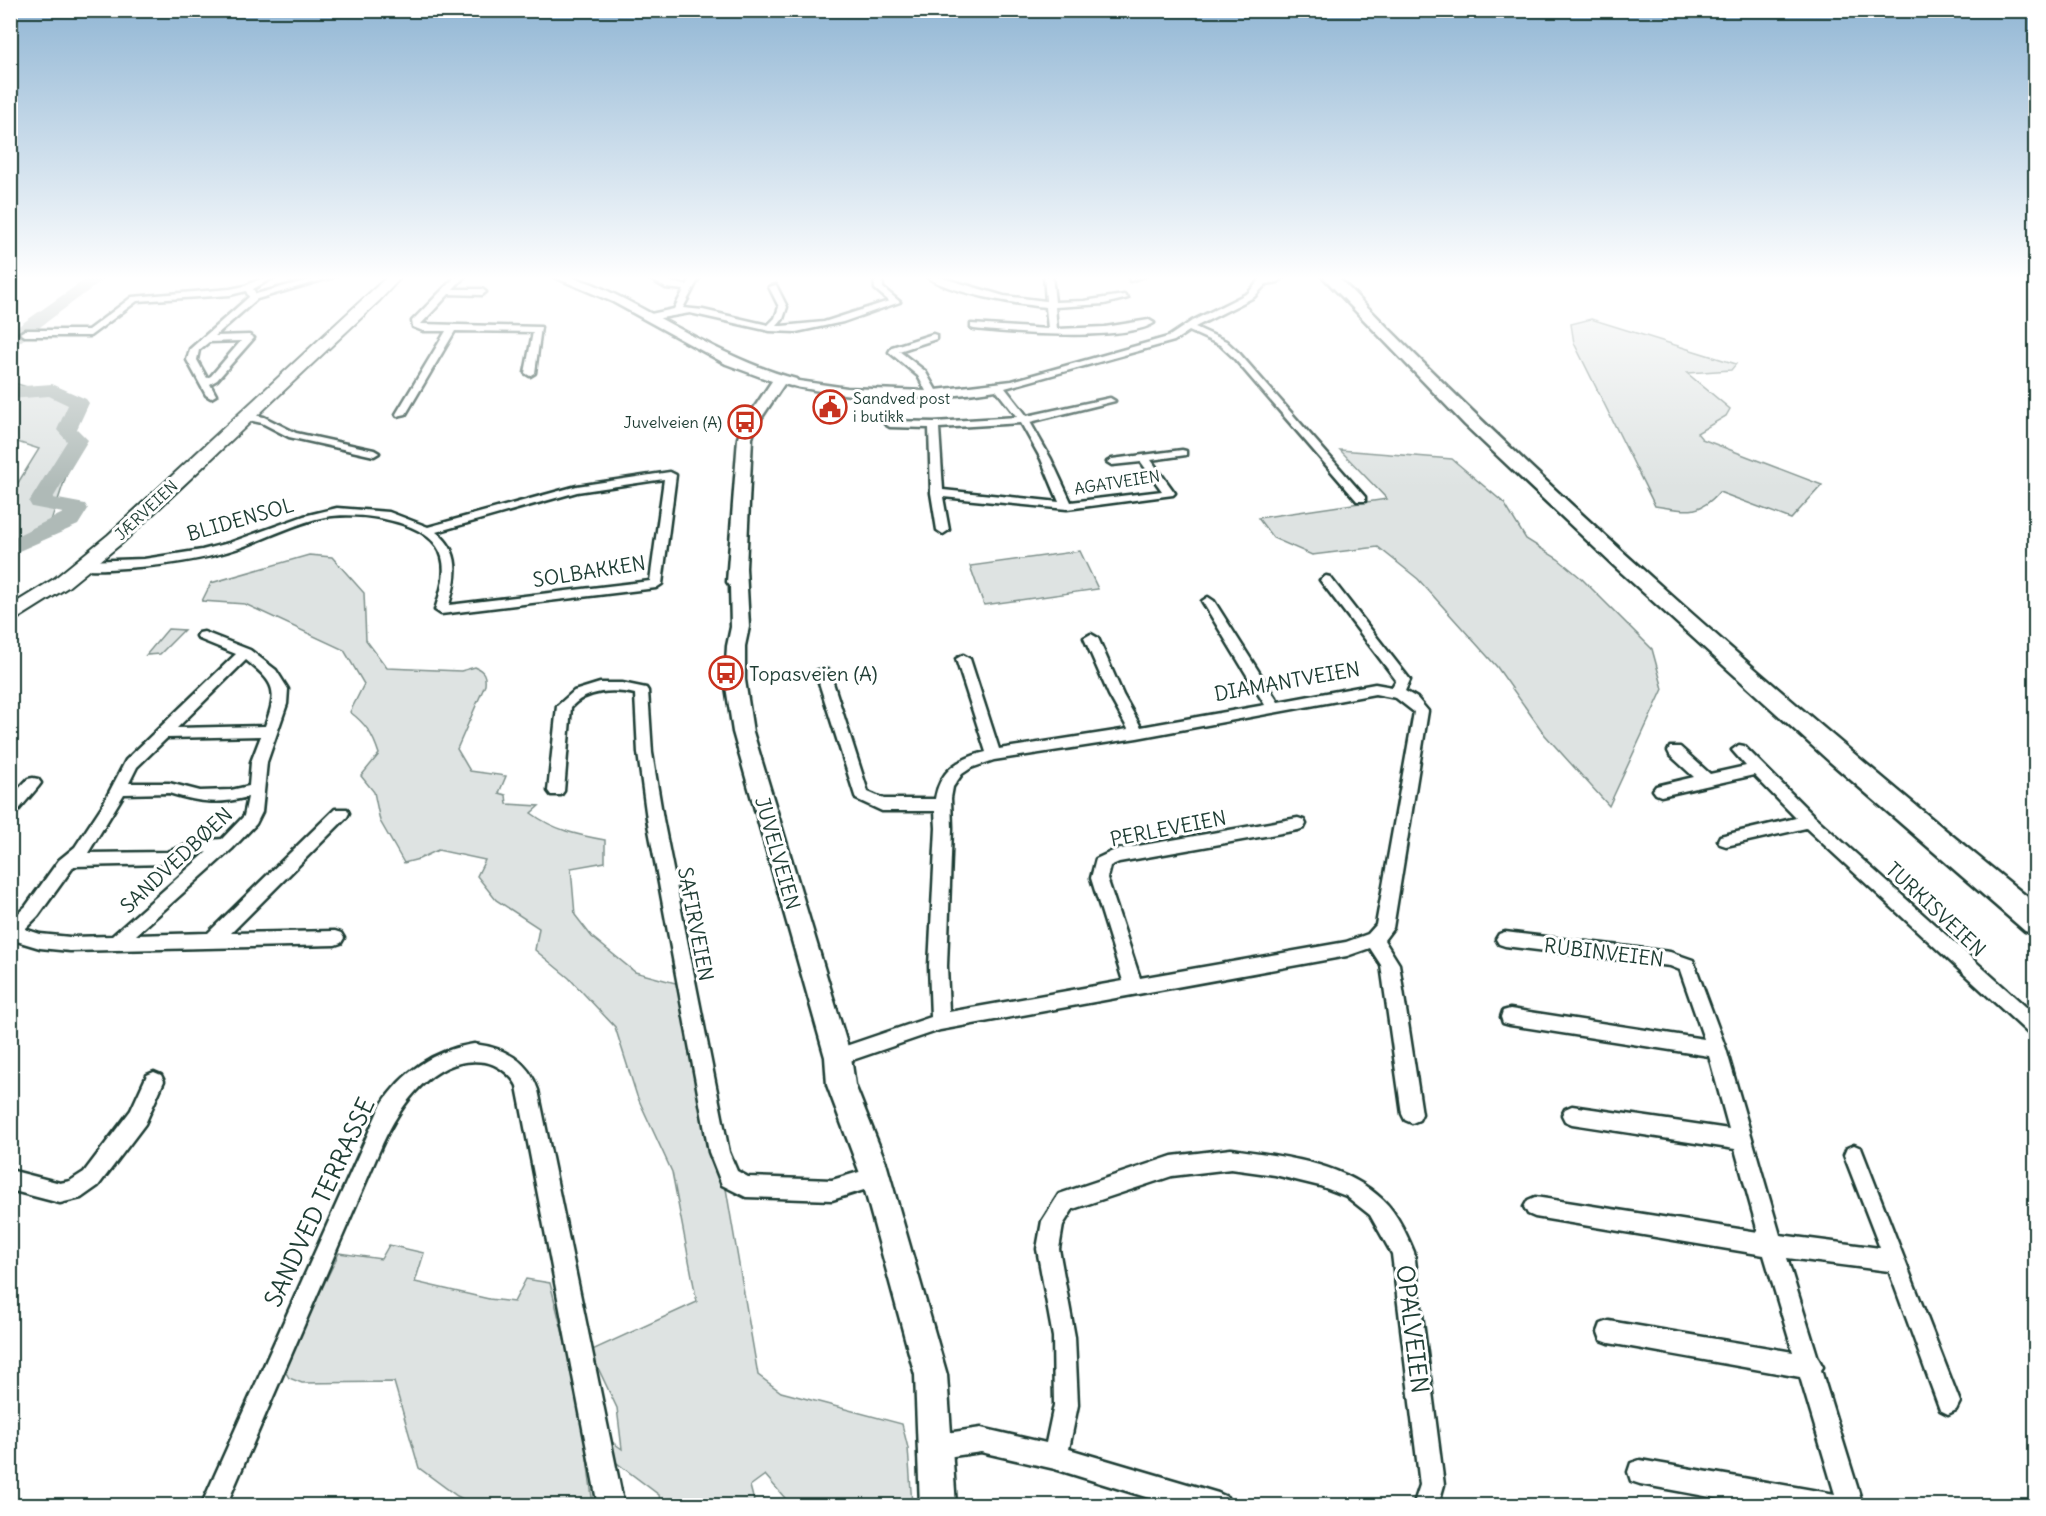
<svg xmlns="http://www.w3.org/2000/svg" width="2046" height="1516" font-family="Delius,sans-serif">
	<rect width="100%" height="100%" fill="#fff"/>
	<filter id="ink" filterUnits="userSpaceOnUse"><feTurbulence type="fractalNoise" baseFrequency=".0167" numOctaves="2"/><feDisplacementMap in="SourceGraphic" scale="12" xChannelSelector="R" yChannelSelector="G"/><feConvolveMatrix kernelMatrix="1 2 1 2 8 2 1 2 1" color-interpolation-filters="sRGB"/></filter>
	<g filter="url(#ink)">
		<!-- green -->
		<g fill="#dee3e2" stroke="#7e908b" stroke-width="1.5">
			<path d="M1591,319l145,45 -5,6 -44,3 43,36 -4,7 -29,17 5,6 120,46 -31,34 -72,-27c-21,25 -35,18 -64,14l-81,-163 -3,-19z"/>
			<path d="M11,382l68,21 -7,16 6,21 -31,93 -36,17v-56l28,-45 -28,-9z"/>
			<path d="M1340,450l112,9 52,44 22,36 32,20 23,19 71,71 11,40 -54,117 -64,-71 -48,-68 -79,-88 -40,-32 -66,8 -39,-17 -15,-20 129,-19z"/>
			<path d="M1080,551l18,38 -114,16 -14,-39z"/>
			<path d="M309,555l23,2 32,36 2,47 21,28 74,3 14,-4c9,4 11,8 10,18l-28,64 13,22 36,5 -7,17 7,2 1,9 32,2 -8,7c23,17 46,22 74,27v22l-34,6 4,47 17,22 43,35 48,13 41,192 34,198 23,17 121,32 6,24 4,57h-121l-26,-30 -15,11 5,19h-94l-2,-10 -50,-38 -4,-20 17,12 -5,-41 -27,-57 107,-49 -25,-130 -35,-76 -22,-69 -46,-49 -34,-28 4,-22 -43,-28 -19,-24 8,-16 -47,-10 -19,9 -15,4 -24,-42 -6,-29 -13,-16 18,-22c-6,-19 -13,-30 -29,-42l14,-28 -20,-34 -99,-46 -43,-3 9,-18z"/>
			<path d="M168,629l16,1 -24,24 -14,1z"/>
			<path d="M389,1245l35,8 -9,29 74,17 25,3 12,-23 24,4 29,114 14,108h-118l-18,-9 -38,-28 -25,-86 -92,1 -13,-5 -4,-7 3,-12 51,-106 42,6z"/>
		</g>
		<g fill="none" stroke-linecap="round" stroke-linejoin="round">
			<!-- river -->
			<g fill="#afbab7" fill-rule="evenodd">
				<path d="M90,276h18l-92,69 -6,1v-14z"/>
				<path d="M52,384l34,15 3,4 -12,26 11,11 -35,58 32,6 3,5 -10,16 -68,30v-16l53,-26 -31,-6 -3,-5 38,-61 -10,-11 11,-25 -19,-9 -39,3v-12z"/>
			</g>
			<defs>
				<g id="street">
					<path d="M266,276h10l-23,13 3,5 67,-18h13l-79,23 -42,37 34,-1 5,3 -37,42 -7,4 6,11 -5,3 -5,-3 -19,-35 3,-11 59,-52 -3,-6 -16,4 -93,6 -47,35h-65l-5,-3 5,-3h63l44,-33 98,-8 15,-3zM241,341l-30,35 -4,2 -10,-18 2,-10 10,-8z"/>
					<path d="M456,276h9l-12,13h29l4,3 -4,3 -33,-1 -28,30 120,3 -6,46 -5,3 -5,-3 8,-41 -78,-1 -49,83 -9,2 -1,-2 50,-83h-23l-10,-4 -1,-6z"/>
					<path d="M645,276c15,0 27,8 42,9l5,-9h8l-17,32 20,2 65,15 7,-7 4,-11 -10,-20 7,-2 11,22 -4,12 -6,7h5l42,-4 65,-21 -14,-12 -1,-13h8l1,12 17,14 -57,20 -47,10 -26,-1 -80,-18 -41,7 -3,-1v-4l28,-6 10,-19 -18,-2z"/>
					<path d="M926,276h10l68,20 42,5 -2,-25h8l3,26 29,-1 40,-6 4,3 -24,6 -49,3 2,22 48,-2 44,-7 5,3c-29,19 -144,10 -180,6l-3,-1v-4l77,5 -2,-22c-25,-2 -102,-15 -120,-31z"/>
					<path d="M1134,276h11l-15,5v-4z"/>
					<path d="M1260,276h8v3l16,-3 -6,6 -12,2 -12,13 -59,30 31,14 13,12 126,144v4h-8l-124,-144 -13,-12 -31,-14 -15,10 -169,47 22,28 83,-18 5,3 -85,21 21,37 20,43 91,-11 -21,-29 -29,3 -5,-3 5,-3 70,-9 4,1v4l-35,5 24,33 -2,2 -106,14 -124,-12 6,33 -6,4 -6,-4 -6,-37 -2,-65 -39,-1 -5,-3 5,-3 44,1 83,-5 -21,-27c-60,10 -123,10 -182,0 -9,-2 -20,-2 -27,-7l5,-3 55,8 79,3 -8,-15 -29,-24 3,-5 41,-13 3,1v4l-37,12 26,20 11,19 76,-9 156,-44 24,-16 56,-28 11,-12zM1021,423l20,36 18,43 -116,-12 -4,-62z"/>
					<path d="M248,414l16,3 32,16 78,17 5,3 -5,3 -85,-19 -27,-14 -18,-4v-4z"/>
					<path d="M670,472l6,3 -14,109 -6,4 -215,26 -6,-4c5,-16 12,-36 7,-53 -10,-38 -86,-46 -117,-40 -30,6 -57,21 -86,31 -41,14 -87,19 -130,21 -9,0 -23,2 -30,-4l6,-4 59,-2 58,-9 27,-7 75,-27 33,-8 52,4 39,15 149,-41zM664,479l-14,102 -201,24c8,-27 13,-54 -13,-73l141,-40z"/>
					<path d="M1326,576l4,1 78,100 2,3 -5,11 12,7 11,13 -35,217 -9,12 15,24 23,150 -3,6 -7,3 -7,-3 -3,-6 -21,-149 -11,-17 -23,8 -407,74 -102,35 -7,-2 -3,-6 3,-6 100,-34 -2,-51 7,-138 -1,-17h-53l-26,-12 -40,-126 2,-3h10l2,3 38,119 16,7h51c5,-29 23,-40 51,-47l-30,-93 7,-4 7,4 29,90 129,-20 -19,-34 -25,-57 7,-4 7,4 25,57 18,32 124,-22 -63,-104 6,-4 6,4 64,101 97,-18 17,3 4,-7 -76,-100zM1375,694l21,4 18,14 -38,213 -8,9 -22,8 -206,36 -33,-100 3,-12 9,-4 179,-32 6,-2 2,-4 -2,-4 -6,-2 -183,32 -19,9 -5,19 32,103 -174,31 -2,-46 5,-138 -1,-30 2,-11 9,-13 9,-6 23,-8 143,-22z"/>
					<path d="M204,632l46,18 26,20 12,19 -1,15 -20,58 -5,50 -6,12 -24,25 -96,86 72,-2 127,-124h12l2,4 -2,4 -116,116 104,-2 6,2 3,5 -3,5 -6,2 -265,6 -30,-3 -30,-9v-18l16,-15 33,-46 16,-13 27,-41 24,-46 110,-106 -37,-15 -2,-3 2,-3zM246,660c30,24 32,30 19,66l-88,2zM261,736l-10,26 -2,24 -18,4 -31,1 -31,-8h-40l8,-16 30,-29zM169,793c29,9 48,12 79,4l-4,19 -22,23 -24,2 -31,11 -79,1 36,-59zM207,852l-95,84 -42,1 -30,-3 -15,-5 13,-13 36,-50 94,-2z"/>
					<path d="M600,683h22l24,5 2,3 4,62 11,66 66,333 8,19 11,6 84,3 44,-13 7,3 3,7 -3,7 -51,16 -86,-3 -24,-12 -13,-33 -62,-333 -9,-66 -3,-59c-22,-5 -48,-4 -64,13l-7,84 -3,4h-10l-3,-4 9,-85 17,-15z"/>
					<path d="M1739,745l5,1 71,71 221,199v20l-7,-2 -223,-206 -80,18 -6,-2 -2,-4 2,-4 76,-18 -42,-43 -93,21 -5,-2 -3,-4 3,-4 38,-9 -24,-22 -2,-4 2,-4h10l30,27 36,-8 -14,-16z"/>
					<path d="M33,778l5,1 3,4 -3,4 -22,26 -6,2v-17l18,-19z"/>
					<path d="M1505,932l165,20 23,8 33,89 54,186 100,13 -36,-93 3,-7 7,-3 7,3 99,254 -4,8 -8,4 -8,-4 -51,-139 -102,-13 31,100 5,9 -2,3 42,136h-104l-119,-22 -9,-3 -3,-9 3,-9 9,-3 195,34 -35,-117 -191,-34 -8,-3 -3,-8 3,-8 8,-3 184,31 -29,-97 -229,-38 -7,-3 -4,-7 4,-7 7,-3 223,35 -23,-83 -163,-25 -7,-3 -3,-6 3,-6 7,-3 157,23 -20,-73 -199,-31 -7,-2 -2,-6 2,-6 7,-2 194,30 -24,-69 -10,-4 -165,-20 -6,-2 -3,-5 3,-5z"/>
					<path d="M474,1044c31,4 54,16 64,46l86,416h-26l-81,-420c-5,-11 -20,-22 -32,-24 -52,-8 -86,45 -104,85l-155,359h-25l179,-399c22,-35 54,-57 94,-63z"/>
					<path d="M154,1072l7,3 3,6 -19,43 -47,62 -17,12 -21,5 -50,-13v-20l50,13 10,-2 14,-9 47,-62 16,-35z"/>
					<path d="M1231,1149c51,7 113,13 152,51 14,13 24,35 31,52l30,233 -6,21h-25l7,-21 -28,-231 -22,-39 -24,-19 -26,-10 -45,-11 -44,-6 -59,7 -99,33 -10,16 -4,24 16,88 3,68 -9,44 149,44 9,4 3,9h-55l-120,-37 -74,-17 -48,7 -9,-3 -3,-9 3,-9 9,-3 48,-7 65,15 8,-38 -1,-68 -16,-88 5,-28 17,-27 113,-38z"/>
				</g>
				<path id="secondary" d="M552,276h17l24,8c68,31 129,75 203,95l2,3 -7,4 -7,-2 -28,42 -4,12 -6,130 3,59 -4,19v34l8,52 98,325 4,28 31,78 61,212 9,131h-36l-5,-131 -54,-199 -34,-91 -2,-28 -92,-325 -8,-52 2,-34 4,-19 -1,-41 -3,-4 11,-144 4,-12 30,-45 -46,-17 -113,-62z"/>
				<path id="primary" d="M388,276h14l-22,24 -258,243 -54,44 -51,32 -7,2v-15l44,-27 54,-44z"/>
				<path id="highway" d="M1322,276h15c218,225 456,431 699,628v30l-11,-3 -196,-170 -216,-196 -148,-140z"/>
			</defs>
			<!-- street casing -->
			<use href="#street" stroke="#1f3d34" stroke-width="5"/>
			<!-- secondary casing -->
			<use href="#secondary" stroke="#1f3d34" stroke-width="5"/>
			<!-- primary casing -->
			<use href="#primary" stroke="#1f3d34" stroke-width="4"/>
			<!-- highway casing -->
			<use href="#highway" stroke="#1f3d34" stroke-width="5"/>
			<!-- street -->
			<use href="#street" fill="#fff" fill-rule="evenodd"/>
			<!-- secondary -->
			<use href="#secondary" fill="#fff" fill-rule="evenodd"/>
			<!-- primary -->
			<use href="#primary" fill="#fff" fill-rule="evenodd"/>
			<!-- highway -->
			<use href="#highway" fill="#fff" fill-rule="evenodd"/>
		</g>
	</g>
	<!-- sky -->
	<linearGradient id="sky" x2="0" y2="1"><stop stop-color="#91b6d4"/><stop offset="0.57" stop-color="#fff"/><stop offset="1" stop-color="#fff" stop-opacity="0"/></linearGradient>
	<rect width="2046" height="488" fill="url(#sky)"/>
	<!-- icons -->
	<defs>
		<symbol id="civic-ring" viewBox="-11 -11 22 22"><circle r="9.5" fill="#fff" stroke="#c8321e" stroke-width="1.5"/><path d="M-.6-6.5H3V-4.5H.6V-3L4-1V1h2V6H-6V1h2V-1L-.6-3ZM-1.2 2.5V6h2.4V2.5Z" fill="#c8321e"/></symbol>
		<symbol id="bus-ring" viewBox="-11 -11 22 22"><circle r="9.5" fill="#fff" stroke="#c8321e" stroke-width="1.5"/><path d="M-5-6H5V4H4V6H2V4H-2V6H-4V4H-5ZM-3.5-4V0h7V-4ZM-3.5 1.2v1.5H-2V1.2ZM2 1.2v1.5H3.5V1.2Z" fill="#c8321e"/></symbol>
	</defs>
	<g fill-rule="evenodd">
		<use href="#civic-ring" x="811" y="388" width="38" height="38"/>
		<use href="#bus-ring" x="726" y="403" width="38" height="38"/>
		<use href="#bus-ring" x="707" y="654" width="38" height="38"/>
	</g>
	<g text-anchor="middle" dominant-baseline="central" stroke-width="6" stroke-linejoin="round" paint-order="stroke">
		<!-- far-poi labels -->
		<g font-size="16" fill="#1f3d34" stroke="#fff" text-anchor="start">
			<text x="853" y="398">Sandved post<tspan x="853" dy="18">i butikk</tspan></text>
			<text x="722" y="422" text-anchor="end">Juvelveien (A)</text>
		</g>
		<!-- far-street labels -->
		<g font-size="16" fill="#1f3d34" stroke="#fff">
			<text transform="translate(1117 482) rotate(-9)">AGATVEIEN</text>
			<text transform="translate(146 510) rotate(-43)">JÆRVEIEN</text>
		</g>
		<!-- street labels -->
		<g font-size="20" fill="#1f3d34" stroke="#fff">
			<text transform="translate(240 519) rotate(-16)">BLIDENSOL</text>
			<text transform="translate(589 571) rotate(-9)">SOLBAKKEN</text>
			<text transform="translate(1287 681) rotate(-10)">DIAMANTVEIEN</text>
			<text transform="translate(1168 828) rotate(-11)">PERLEVEIEN</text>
			<text transform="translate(778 853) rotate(74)">JUVELVEIEN</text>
			<text transform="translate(176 860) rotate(-43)">SANDVEDBØEN</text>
			<text transform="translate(1936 909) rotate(43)">TURKISVEIEN</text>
			<text transform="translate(696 924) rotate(79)">SAFIRVEIEN</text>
			<text transform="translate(1604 952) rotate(7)">RUBINVEIEN</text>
		</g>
		<!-- poi labels -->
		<g font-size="20" fill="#1f3d34" stroke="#fff" text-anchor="start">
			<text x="749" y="673">Topasveien (A)</text>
		</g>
		<!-- near-street labels -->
		<g font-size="24" fill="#1f3d34" stroke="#fff">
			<text transform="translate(319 1202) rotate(-65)">SANDVED TERRASSE</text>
			<text transform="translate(1413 1329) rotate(83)">OPALVEIEN</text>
		</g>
	</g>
	<!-- margin -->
	<rect width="2046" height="1516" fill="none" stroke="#fff" stroke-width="36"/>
	<rect x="18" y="18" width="2010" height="1480" fill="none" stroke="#1f3d34" stroke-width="2" filter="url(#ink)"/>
</svg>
